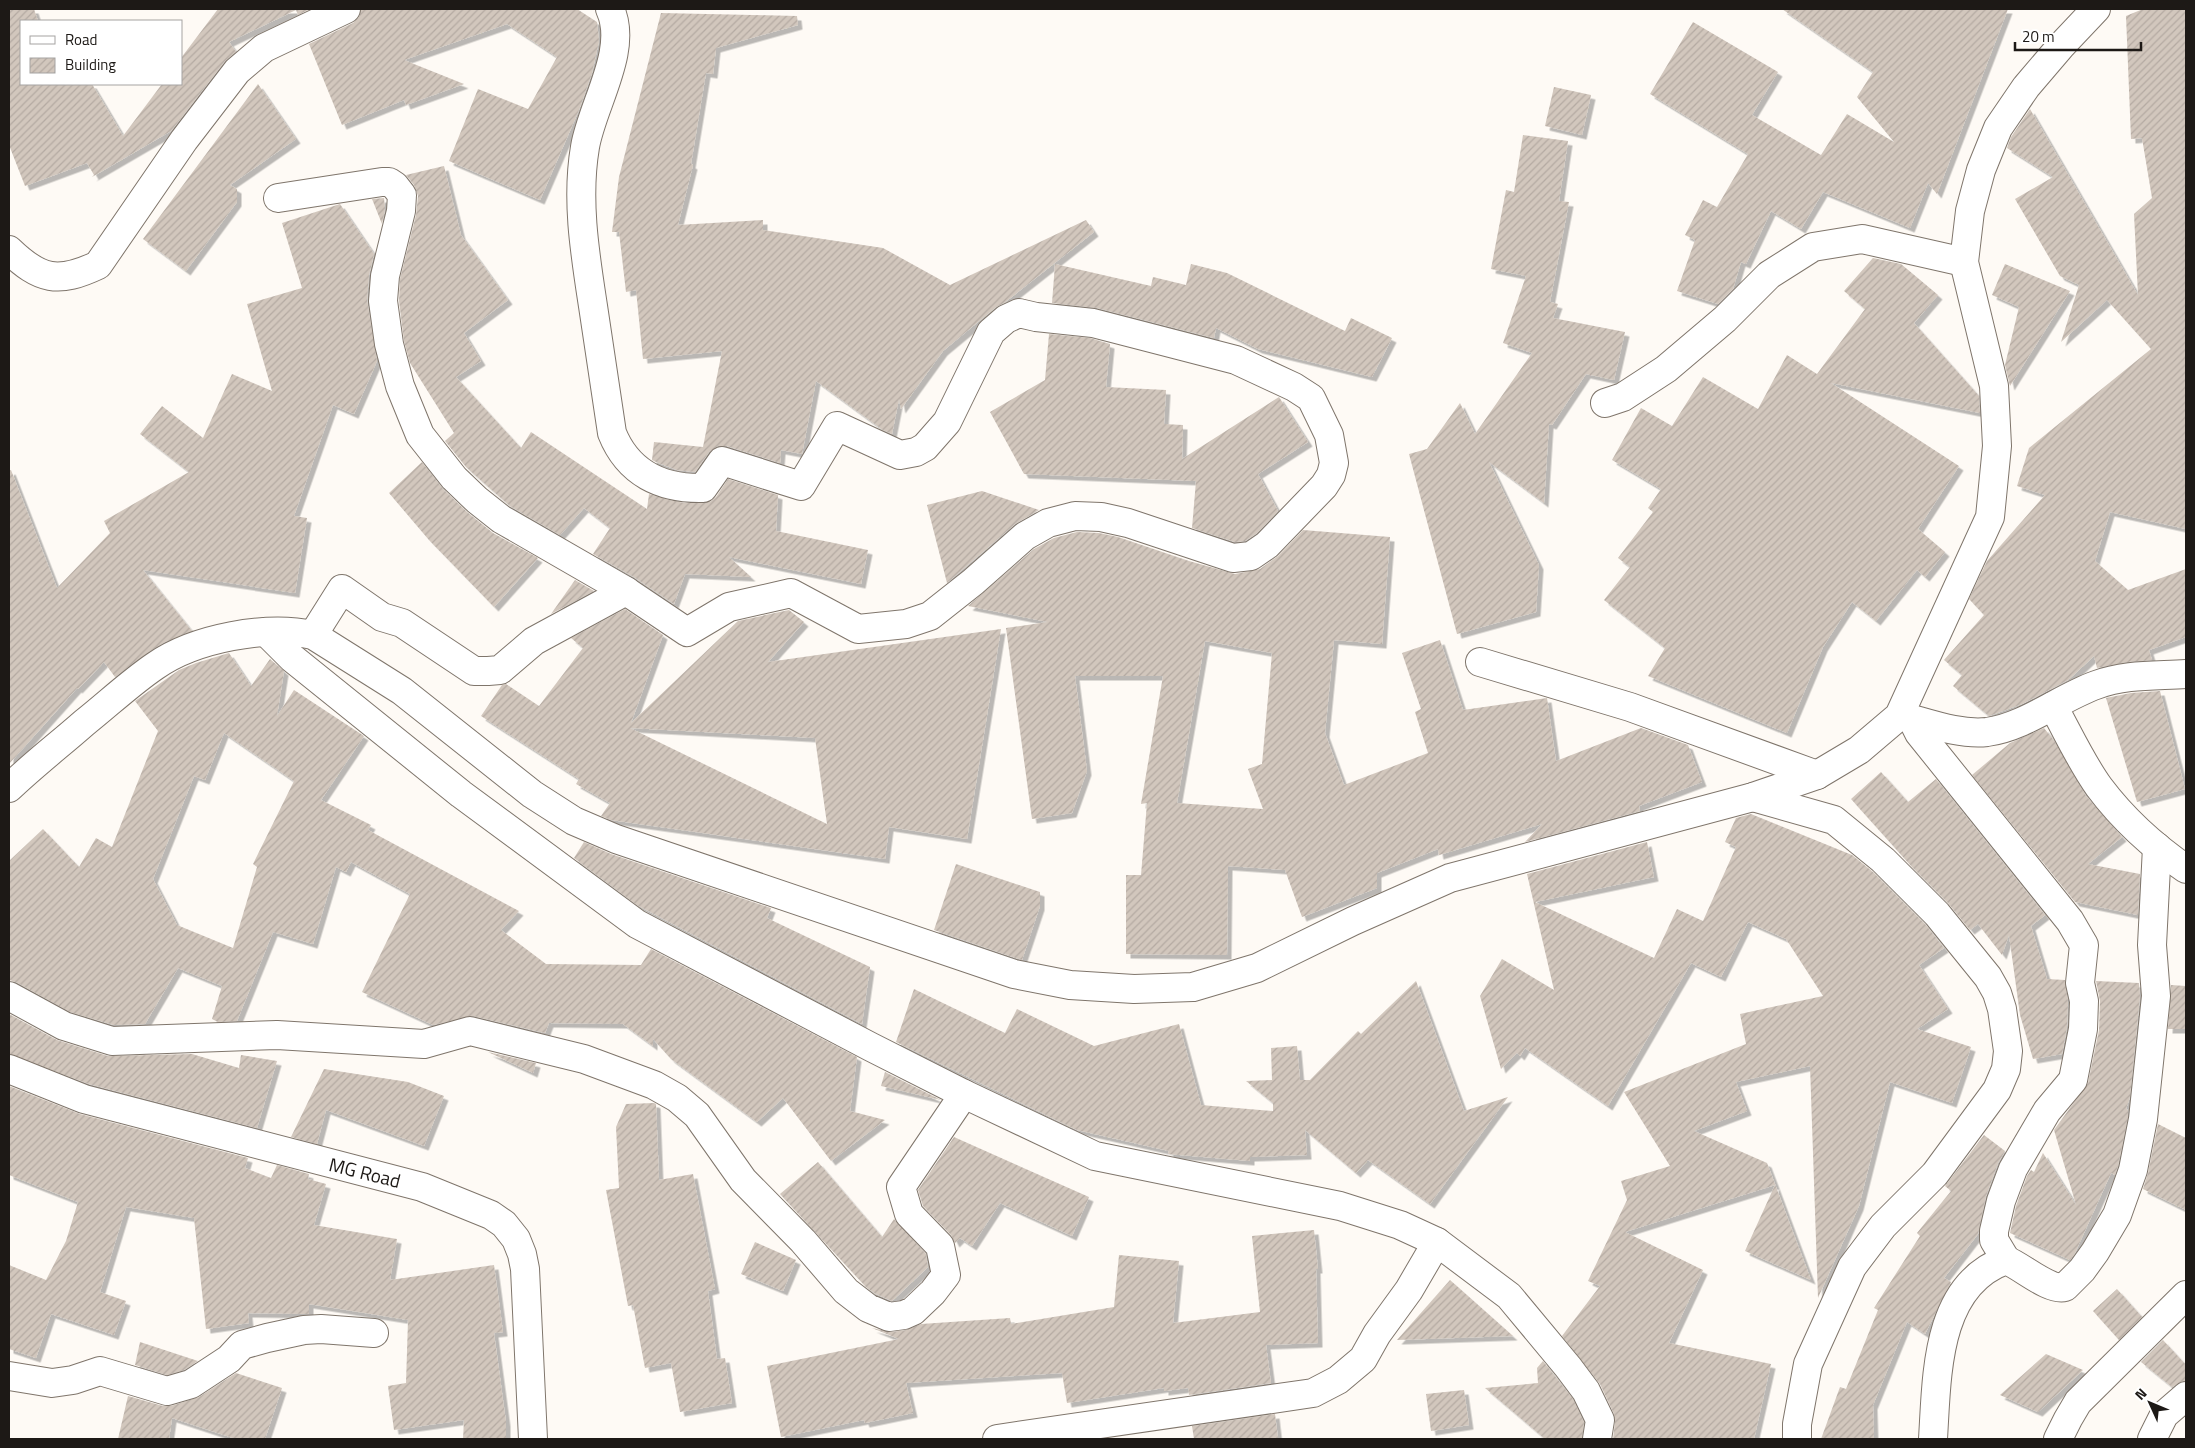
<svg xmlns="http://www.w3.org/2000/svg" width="2195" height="1448" font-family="'Titillium Web',sans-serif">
	<defs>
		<pattern id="building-hatch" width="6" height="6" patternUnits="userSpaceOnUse" patternTransform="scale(1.25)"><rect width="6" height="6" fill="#d2c7bd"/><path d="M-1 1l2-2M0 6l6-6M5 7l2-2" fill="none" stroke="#b4aaa2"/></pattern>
		<filter id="shadow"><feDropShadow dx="4.5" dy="4.5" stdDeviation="0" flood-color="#0004"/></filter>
	</defs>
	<rect width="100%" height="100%" fill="#fefaf5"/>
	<!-- building -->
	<g fill="url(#building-hatch)" fill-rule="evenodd" filter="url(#shadow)">
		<path d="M9,9h25l4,12h-17v63h71l31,52 39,-52h19v-26l37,-49h92l-12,6 -2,-5 -67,32 7,10 -11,9 -54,70 -79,46 2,-2 -7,-12 -62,23 -16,-41z"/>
		<path d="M361,9h216l20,13 2,19 -7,32 -13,37 -39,90 -91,-39 29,-72 50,20 29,-52 -50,-33 -103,36 60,24 -58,21 -2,-5 -62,25 -33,-81 44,-21 6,-6z"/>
		<path d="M1782,9h226l-71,185 -9,-11 -18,45 -87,-36 -22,37 -30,-18 -25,53 -5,-2 -8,27 -15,15 -41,-13 18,-51 -10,-5 18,-35 14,7 31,-53 -98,-60 43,-72 85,50 -26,43 69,40 26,-41 47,28 -37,-45 16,-25z"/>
		<path d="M2143,9h43v520l-76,-17 -15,49 33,29 58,-21v68l-37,13 3,10 -25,2 -30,6 -3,-12 -26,24 -46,24 -33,12 -36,-30 9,-11 -18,-15 40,-45 -15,-16 18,-38 58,-66 -28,-9 12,-38 122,-99 -44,-49 -46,42 18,-57 -19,-9 -45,-77 38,-22 -46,-29 4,-11 19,-28 108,186 -4,-81 18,-16 -10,-60 -11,1 -5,-123z"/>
		<path d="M661,13l136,3 1,9 -82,23 -3,26 -7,-1 -15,91 2,1 -15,60 85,-5v10l120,18 67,37 136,-65 8,12 -90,71 -8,4 -53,44 -42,58 -2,-10 -7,35 -9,-4 -67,-49 -14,73 -21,-4 -1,13 -53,-17h-9l-9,6 -14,20 -18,-2 -21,-8 -4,-2 2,-18 49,5 19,-96 -79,8 -7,-69 -10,2 -7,-60h-7l7,-55z"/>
		<path d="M258,84l38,55 -66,46 7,4v13l-51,69 -43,-32z"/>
		<path d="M1554,87l37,8 -9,40 -37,-9z"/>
		<path d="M1523,135l45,6 -9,60 10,1 -19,100 8,2 -5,14 72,14 -11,48 -28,-6 -34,51 -3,-1 -5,79 -55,-41 50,103 -3,47 -79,22 -48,-180 18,-5 33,-46 15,31 57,-81 -29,-10 23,-67 -35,-7 15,-79 8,2z"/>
		<path d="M444,166l17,69 47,65 -44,33 17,28 -25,16 65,71 10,-16 116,77 2,-15 20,6 16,3 25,-1 6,-5 12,-18 50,16 -2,36 92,19 -7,34 -132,-27 22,20 -66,-3 -11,30 -40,-27 -41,-23 17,-26 -26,-20 -24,27 -50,-29 -44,-39 -21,-26 9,-8 -44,-70 -6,-22 -5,-40 1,-22 16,-64 2,-19 -4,-11 -8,-10z"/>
		<path d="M384,198l1,11 -3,15 -10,-25z"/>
		<path d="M340,204l34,50 -5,21 -2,25 10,61 -23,53 -21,-9 -39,111 13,2 -12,75 -152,-23 49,61 -27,11 -18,11 -32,24 -11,-15 -26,27 -1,-1 -68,76v-293l2,-1 46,118 53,-55 -6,-12 85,-49 -49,-38 22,-28 41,32 29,-64 40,17 -25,-87 55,-16 -20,-65z"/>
		<path d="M1873,258l28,6 37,31 -24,28 65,73 1,17 -149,-30 128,83 -41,63 27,23 -20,25 -8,-7 -41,51 -24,-19 -29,45 -36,86 -139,-57 17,-28 -61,-48 26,-33 -12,-9 35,-46 -5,-4 13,-19 -49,-29 29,-52 31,18 31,-49 55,32 29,-54 30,19 48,-65 -21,-18z"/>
		<path d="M1055,264l96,22 2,-9 33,8 5,-21 36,9 118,58 6,-13 41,20 -20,39 -114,-28 -42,-21 -2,10 -117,-30 -45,-5z"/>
		<path d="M2005,264l65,27 -60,95 -5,-21 14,-58 -27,-12z"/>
		<path d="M1049,334l41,4 20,6 -4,43 60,3 -2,34 19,1 -1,34 97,-62 29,45 -50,32 20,37 -21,22 -12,8 -10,1 -43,-14 4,-47 -172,-7 -34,-62 55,-32z"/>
		<path d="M422,462l21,27 24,23 26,21 45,25 -44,49 -65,-67 -40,-47z"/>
		<path d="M982,491l57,19 -24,14 -68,59 -20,-78z"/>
		<path d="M1303,530l87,7 -8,107 -48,-4 -9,93 19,52 84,-32 -13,-41 6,-3 -19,-56 38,-13 23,70 84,-12 9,63 85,-33 47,17 14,37 -63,24 1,5 -115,31 17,-18 -103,31 -1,-6 -61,24v15l-75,29 -17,-47 -57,-4 -1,89 -101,-1v-79h15l6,-72 -6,1 22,-128h-88l12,95 -15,42 -40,6 -26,-191 42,-6 -80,-16 66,-57 20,-11 23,-6 22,1 19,4 71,24 46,13 25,-5 18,-13zM1205,641l67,12 -10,111 -14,5 15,40 -86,-6z"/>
		<path d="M575,580l19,11 -43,23z"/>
		<path d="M625,609l38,26 -32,88 107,-102 51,-11 15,12 -36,40 233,-33 -34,210 -78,-12 -4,32 -274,-39 -10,-4 9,-13 -34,-19 3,-5 -98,-63 21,-31 4,-1 33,22 44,-58 -12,-10zM630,728l185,10 12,86z"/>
		<path d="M229,653l22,33 19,-27 14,12 -7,45 17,-26 70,46 -43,64 50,25 -3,5 151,81 -18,19 45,34 95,1 10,-16 206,108 -7,54 35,9 -54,41 -48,-63 -26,24 -86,-63 -18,-20v7l-30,-22 -74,-1 -4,10 -72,-17 -40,9 -71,-33 48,-98 -59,-32 -5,10 -10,-5 -23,77 -40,-12 -36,89 -19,1 -6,-3 10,-33 -44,-18 -33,56 -31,1 -44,-13 -54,-30 -7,-2v-119l34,-32 36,38 17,-29 16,9 46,-116 -23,-30 44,-31 17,-7zM224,733l70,48 -41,83 4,3 -24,81 -56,-23 -24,-46 41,-103 11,4z"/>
		<path d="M2160,691l25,98 -48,13 -31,-104 25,-5z"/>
		<path d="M2044,728l11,14 31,54 36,41 -34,27 52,10 -2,41 -63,-13 -103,-127 38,-32z"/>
		<path d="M1881,772l27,30 28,-23 109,136 -14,11 16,53 18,1 3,22 -1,25 -5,27 -29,5 -13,-44 -11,-80 -7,20 -24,-31 -8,6 -22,-27 -36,-36 -61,-68z"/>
		<path d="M1751,814l101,41 21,17 52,52 19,24 -25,17 29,44 -31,20 54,18 -19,56 -62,-21 -31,124 -41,92 -8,-232 -74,16 11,29 -53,20 73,32 44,117 -66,-29 30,-66 -150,47 78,38 -34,73 102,21 -17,75h-141l2,-17 -1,-8 -14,-30 -38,-48 38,-50 -12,-5 39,-81 -6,-19 49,-15 -46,-74 122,-48 -6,-30 83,-18 -37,-57 -38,-17 -27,55 -30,-14 -83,143 -83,-58 -5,8 -3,-3 -16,16 -21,-73 22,-37 52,31 -27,-116 120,-32 7,35 -119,25 119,56 23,-49 26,12 33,-74 -11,-5 11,-24z"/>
		<path d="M584,842l27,12 160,54 -4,10 103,49 -8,57 -225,-119 -63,-47z"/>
		<path d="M956,864l84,28v14l-18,54 -88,-30z"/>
		<path d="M1416,981l48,130 44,-14 -78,107 -62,-44 -12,13 -51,-43 2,25 -57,2v4l-82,-7 1,-3 -92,-21 -181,-88 18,-53 91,44 12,-24 77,37 85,-22 22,81 72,6v-8l-27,-22 26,-1 -1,-32 26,-2 3,34h10l48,-49 3,3z"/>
		<path d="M2096,981l43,2 1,13 -10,101 -4,12 2,1v7l-10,49 -3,9 -4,-2 -36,80 -5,7 -60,-27 6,-27 11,-30 4,-6 3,2 9,-19 33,52 -22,-75 34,-47 11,-53 1,-29z"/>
		<path d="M2171,985l15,1v43h-18z"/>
		<path d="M9,1014l48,26 51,16 84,-2 47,14 2,-13 36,6 -20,67 -168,-44 -80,-30z"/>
		<path d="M488,1052l48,11 -3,10z"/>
		<path d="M324,1069l84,13 36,14 -20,50 -98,-36 -9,34 -26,-7z"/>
		<path d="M885,1072l56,28 -60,-14z"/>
		<path d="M9,1086l71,28 168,44 -3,10 26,10 6,-13 32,9 -1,5 18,5 -12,41 83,14 -7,41 104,-15 9,67 -9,1 12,89v17h-43l1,-19 -70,10 -6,-44 18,-3 2,-63 -99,-16v10l-61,-1 1,10 -43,6 -12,-111 -68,-11 -26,85 26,9 -12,34 -63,-21 -15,44 -27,-9v-84l37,15 20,-39 12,-39 -69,-27z"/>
		<path d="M654,1103l2,1 3,76 34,-6 22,115 -7,2 9,68 8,-1 7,45 -52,9 -9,-49 -26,5 -12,-63 -5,1 -22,-116 13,-2 -3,-61 10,-23z"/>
		<path d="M2158,1124l28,14v72l-43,-21 5,-16z"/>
		<path d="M1984,1135l21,16 -7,12 -12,33 -8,38 -34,44 7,4 -26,52 -18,-12 -34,83 1,34h-53l19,-52 6,2 32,-79 -4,-2 46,-72 -3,-3 34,-42 -6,-5z"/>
		<path d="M954,1137l135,60 -17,39 -72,-33 -28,43 -12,-8 -5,5 -4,-8 -28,-29 -5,-16z"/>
		<path d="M818,1162l64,75 12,-18 32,35 2,13 -36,34 -16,-7 -10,-7 -86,-93z"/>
		<path d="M1314,1230l4,39h-2l2,74 -52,2 5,38 -82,12 -1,-7 -24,3v-3l-97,15 -5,-30 -156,10 7,30 -48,10 -1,-3 -83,17 -14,-71 132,-27 -27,-11 19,4 15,-2 15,-6 89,-6 1,6 103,-17 5,-52 60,6 -6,62 87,-11 -8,-76z"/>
		<path d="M755,1242l41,18 -13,31 -42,-17z"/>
		<path d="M1450,1280l63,56 -116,4z"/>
		<path d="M2117,1289l25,28 -23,23 -26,-29z"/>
		<path d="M2163,1340l23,25v16h-3l-11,6 -31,-25z"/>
		<path d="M140,1342l58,19 -14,9 -17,5 -32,-10z"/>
		<path d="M2046,1354l37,16 -45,42 -38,-17z"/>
		<path d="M1543,1361l30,38 11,23 -2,17h-37l-60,-51 53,-5 -1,-15z"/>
		<path d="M236,1373l46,15 -17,51h-29l-64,-21 -3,21h-51l10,-43 35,10h8l28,-9z"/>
		<path d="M1464,1390l5,35 -38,6 -5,-37z"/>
		<path d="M1275,1414l3,25h-84l-2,-13z"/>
	</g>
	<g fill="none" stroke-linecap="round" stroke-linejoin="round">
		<defs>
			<g id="street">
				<path d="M278,198l104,-16h7l6,4 7,9 -1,16 -16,65 -2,25 6,43 11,42 20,49 34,43 23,22 24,19 125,72"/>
				<path d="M9,250c31,30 49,34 89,15l86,-125 53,-69 27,-23 82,-39"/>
				<path d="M1605,403l18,-6 43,-28 59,-50 44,-44 44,-28 49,-8 102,23"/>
				<path d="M266,632l26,26 169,136 176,130 234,123 93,47 131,62 245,50 60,19 37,17 72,54 59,71 18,24 14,29 -3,19"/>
				<path d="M313,635l29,-46 40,28 20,6 72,48h14l12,-1 34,-29 92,-50 61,41 42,-25 62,-14 67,36 48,-5 24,-8 43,-34 52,-46 23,-13 27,-7 26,1 27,6 105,35 18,-2 16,-11 57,-59 7,-11 3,-12 -5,-28 -18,-37 -17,-11 -58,-27 -143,-37 -57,-6 -17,-4 -13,6 -15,13 -44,90 -22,25 -9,5 -16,3 -63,-29 -36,60 -79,-25 -19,27c-42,1 -75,-15 -91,-55 -6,-42 -13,-85 -19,-127 -8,-52 -17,-106 -8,-159 7,-42 44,-97 25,-138"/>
				<path d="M1480,662l150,45 187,68"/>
				<path d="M2053,706c15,27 28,56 46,81 24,32 55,60 87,82"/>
				<path d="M1901,716c27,7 58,19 86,16 38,-5 73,-34 109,-47 29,-11 59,-9 90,-11"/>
				<path d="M1912,719l7,14 151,188 14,24 -4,38 4,18 -1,28 -10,51 -26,31 -34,58 -12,32 -7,30v9l12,20"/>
				<path d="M9,788c24,-23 50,-43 75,-65 24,-19 46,-40 71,-57 40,-28 111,-41 158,-31l89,56 130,103 42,27 42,18 398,135 56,11 64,4 59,-2 64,-19 96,-47 97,-43 303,-81 64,-22 42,-25 40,-34 91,-199 7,-71 -3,-60 -30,-124 6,-51 11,-41 17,-42 28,-41 35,-41 35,-37"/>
				<path d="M1753,797l81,23 49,40 54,54 51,63 9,16 5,16 6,42 -2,18 -9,21 -62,84 -52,52 -31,41 -44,97 -11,60v15"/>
				<path d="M9,996l55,30 48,15 165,-6 147,9 46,-13 114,28 70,26 23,13 20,17 46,65 60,61 43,50 22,17 21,9 15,-2 9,-4 20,-19 13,-17 -6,-29 -31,-32 -8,-27 63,-93"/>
				<path d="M9,1376l43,7 21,-3 27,-9 67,20 24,-7 38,-25 13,-14 25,-7 37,-8 17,-1 53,4"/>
				<path d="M997,1439l316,-46 25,-13 25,-21 14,-25 32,-44 28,-48"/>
				<path d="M1933,1439c4,-63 2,-154 73,-179 17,7 43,31 59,27l17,-17 13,-18 22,-37 16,-45 10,-51 13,-123 -4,-51 5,-98"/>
				<path d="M2058,1439l10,-20 10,-17 108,-107"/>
				<path d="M2152,1439l12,-24 22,-19"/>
			</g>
			<path id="primary" d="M9,1069l75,30 338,88 69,28 13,9 12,15 6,15 3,15 8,170"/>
		</defs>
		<!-- street casing -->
		<use href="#street" stroke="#7f756b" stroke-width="30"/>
		<!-- primary casing -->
		<use href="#primary" stroke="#7f756b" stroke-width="30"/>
		<!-- street -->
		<use href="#street" stroke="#fff" stroke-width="28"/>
		<!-- primary -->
		<use href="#primary" stroke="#fff" stroke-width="28"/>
	</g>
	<g text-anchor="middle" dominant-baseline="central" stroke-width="4.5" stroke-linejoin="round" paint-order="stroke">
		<!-- street labels -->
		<g font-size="19" fill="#1d1916" stroke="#fff">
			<text transform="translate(365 1172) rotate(14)">MG Road</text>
		</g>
	</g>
	<!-- border -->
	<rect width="2195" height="1448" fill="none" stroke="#1d1916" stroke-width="20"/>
	<!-- legend -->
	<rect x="20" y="20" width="162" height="65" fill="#ffffff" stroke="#a5a3a2"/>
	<rect x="30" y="36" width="25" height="8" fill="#ffffff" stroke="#a5a3a2"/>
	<text x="65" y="45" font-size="15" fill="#1d1916">Road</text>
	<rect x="30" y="58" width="25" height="15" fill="url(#building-hatch)" stroke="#a5a3a2"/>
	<text x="65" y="70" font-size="15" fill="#1d1916">Building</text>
	<!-- north arrow -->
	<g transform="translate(2150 1403) rotate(314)" stroke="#ffffff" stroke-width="4" paint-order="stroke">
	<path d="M0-4L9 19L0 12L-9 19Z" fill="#1d1916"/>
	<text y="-8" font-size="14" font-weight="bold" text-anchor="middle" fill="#1d1916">N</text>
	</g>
	<!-- scale -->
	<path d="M2015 42v8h126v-8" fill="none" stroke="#1d1916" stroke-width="2.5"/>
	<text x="2022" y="42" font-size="15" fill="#1d1916" stroke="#ffffff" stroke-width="4" paint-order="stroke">20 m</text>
</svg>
